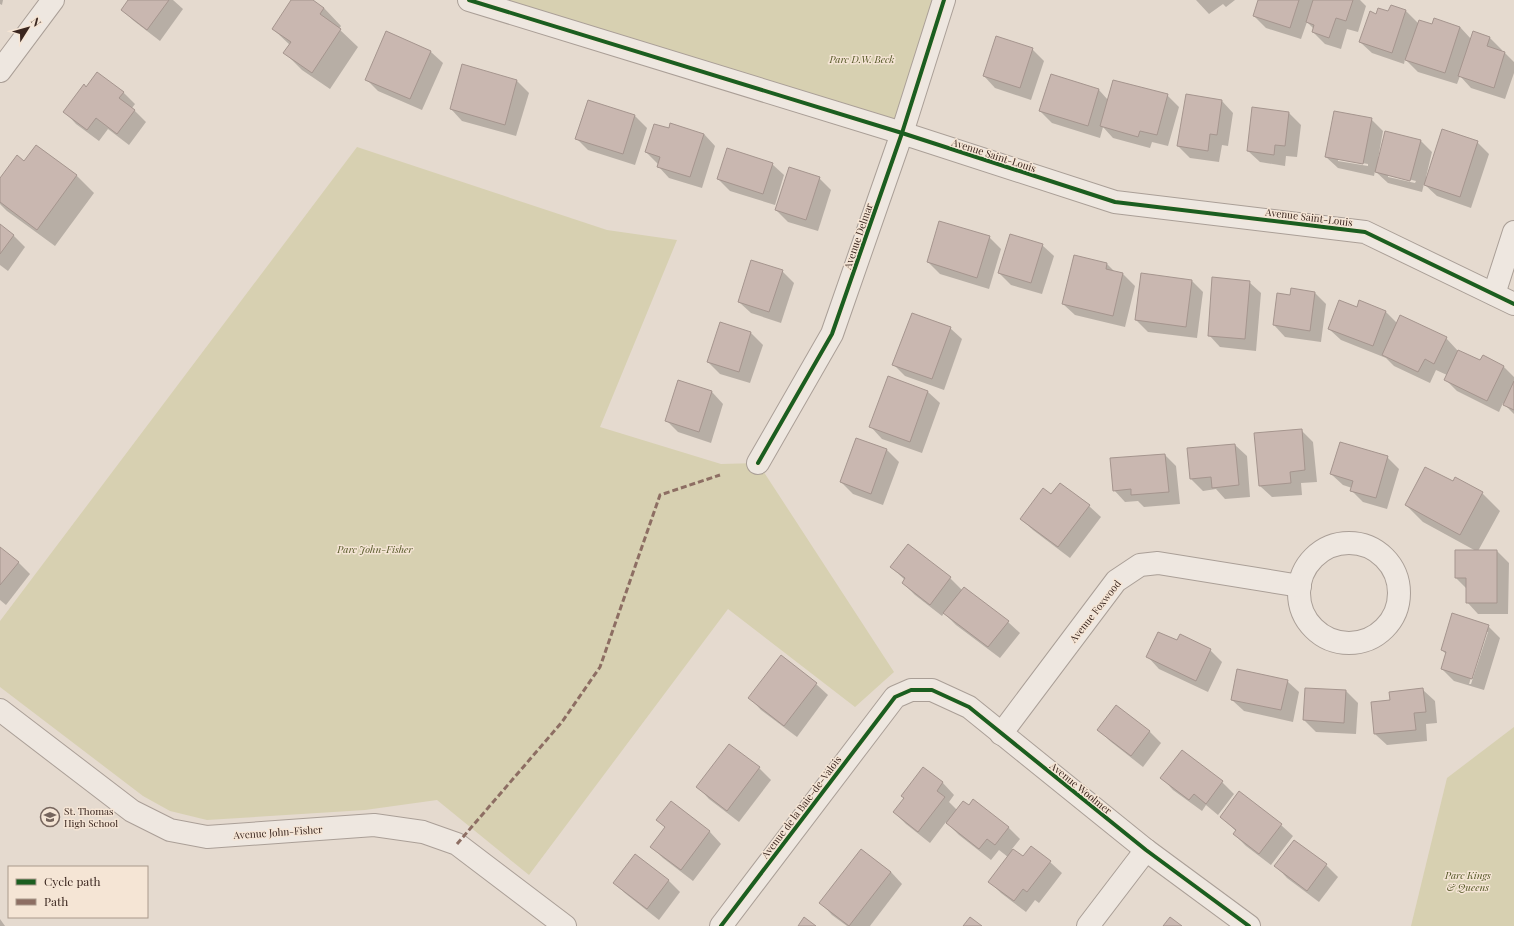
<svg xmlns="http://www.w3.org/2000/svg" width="1514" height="926" font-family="'Playfair Display',serif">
	<rect width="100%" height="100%" fill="#e5dacf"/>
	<!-- green -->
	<g fill="#d7d0b1">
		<path d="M469,0h475l-42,133z"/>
		<path d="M357,147l250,83 70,10 -77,187 121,37 37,-1 136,209 -39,35 -127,-98 -199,266 -92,-75 -72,10 -158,10 -37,-9 -27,-15 -143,-109v-66z"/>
		<path d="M1514,727v199h-103l36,-148z"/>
	</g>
	<!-- shadow -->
	<g fill="#0003" fill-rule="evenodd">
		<path d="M0,0h3l-1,5 -2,-1z"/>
		<path d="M129,0h44l10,9 -23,32 -26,-20 -12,-11z"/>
		<path d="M293,0h18l13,8 17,18 -2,3 19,18 -28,42 -28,-19 -17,-17 5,-8 -17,-16z"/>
		<path d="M1196,0h39l-9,7 -3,-3 -14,10z"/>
		<path d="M1259,0h101l6,6 -8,26 -11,-3 -6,20 -16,-5 -12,-12 1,-3 -7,-7 -6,17 -35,-11 -12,-12z"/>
		<path d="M1406,11l13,13 41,3 11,12 3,-7 16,6 12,12 -1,2 4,1 9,9v11l-9,26 -34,-11 -11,-12 -3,8 -39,-12 -13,-13 -1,5 -32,-11 -12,-11 17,-27z"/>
		<path d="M387,32l44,20 12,11 -21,47 -44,-19 -12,-12z"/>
		<path d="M1032,49l12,12 -13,39 -36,-12 -11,-12z"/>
		<path d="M463,65l54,16 12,12 -13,43 -54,-15 -11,-12z"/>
		<path d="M1051,75l48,15 9,10 59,-5 12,12 -11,39 -16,-4 -2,6 -37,-10 -10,-11 -3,11 -48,-15 -12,-12z"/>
		<path d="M87,88l36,4 12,12 -3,4 14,14 -17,23 -21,-16 -9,12 -23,-17 -11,-12z"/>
		<path d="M588,101l47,15 12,12 -12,37 -47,-15 -12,-12z"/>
		<path d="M1222,101l11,12 -5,33 -6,-1 -3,17 -29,-4 -12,-12z"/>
		<path d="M1253,108l36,5 12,12 -4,32 -11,-1 -1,10 -25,-4 -12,-11z"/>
		<path d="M1371,119l12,12 -5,28 42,-19 12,12 -6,25h1l50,-35 12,12 -18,54 -34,-12 -13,-12 -2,8 -34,-9 -13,-12 -1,5 -36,-8 -12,-11zM1338,159l30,5v2l-30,-5zM1388,174l28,7 -1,2 -27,-6z"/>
		<path d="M670,130l34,4 11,12 -13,42 -33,-10 -11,-12v-2l-12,-12z"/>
		<path d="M37,146l40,30 17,17 -39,53 -48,-35 -7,-7v-24l25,-18z"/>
		<path d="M772,164l12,11 -9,30 -45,-14 -12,-12z"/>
		<path d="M819,178l12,12 -13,41 -30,-9 -12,-12z"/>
		<path d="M0,225l13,10 12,12 -17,24 -8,-6z"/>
		<path d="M989,237l12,12 -12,40 -49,-15 -12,-12z"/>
		<path d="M1042,245l12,11 -12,38 -31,-9 -12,-12z"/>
		<path d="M1107,264l8,8 8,2 12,12 -10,41 -50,-12 -12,-11z"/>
		<path d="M782,271l12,12 -13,40 -30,-10 -12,-11z"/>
		<path d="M1192,281l11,11 -6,46 -49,-6 -12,-12z"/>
		<path d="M1249,282l12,11 -5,58 -36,-4 -11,-12z"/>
		<path d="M1315,293l11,11 -5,38 -36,-5 -11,-12 17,-29z"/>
		<path d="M1357,308l29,4 11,11 49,15 12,13 23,11 22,4 11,11v37l-11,-11 -4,9 -42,-21 -12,-12 2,-4 -11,-5 -6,13 -36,-17 -8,-8 -45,-18 -12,-11z"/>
		<path d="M721,323l30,10 12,12 -13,38 -30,-9 -12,-12z"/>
		<path d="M950,328l12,11 -18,51 -39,-14 -11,-11z"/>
		<path d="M889,377l39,15 12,11 -18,50 -40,-14 -11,-12z"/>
		<path d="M712,392l11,12 -12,39 -33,-11 -12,-12z"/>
		<path d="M1301,430l12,12 4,40 -16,1 1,12 -30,2 -12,-11z"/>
		<path d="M857,439l30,11 12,12 -16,43 -30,-11 -12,-12z"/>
		<path d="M1235,445l12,11 3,41 -25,2 -9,-10 -13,2 -12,-12z"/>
		<path d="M1165,455l11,11 4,38 -36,3 -6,-6 -13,1 -11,-12z"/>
		<path d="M1387,457l12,12 -12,40 -24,-7 -12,-12 1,-2 -9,-3 -12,-11z"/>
		<path d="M1455,478l27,15 18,18 -22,40h19l12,12 -1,51h-30l-11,-12v-13l-11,-11 20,-27 -53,-29 -17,-17 47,-22z"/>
		<path d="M1051,496l38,10 12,11 -31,41 -37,-28 -12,-11z"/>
		<path d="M0,548l18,14 12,12 -24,31 -6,-5z"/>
		<path d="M891,567l59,11 12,12 46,32 12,11 -20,25 -44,-33 -12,-12 -2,3 -27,-21 -12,-12 2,-3z"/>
		<path d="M1488,626l12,12 -16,52 -30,-9 -12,-12 5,-14 -5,-5zM1486,632h2l-17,52h-2z"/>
		<path d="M1178,642l32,8 12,12 -14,30 -49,-23 -11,-12z"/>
		<path d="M1287,681l12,11 -6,30 -49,-11 -12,-11z"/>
		<path d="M816,684l12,11 -31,42 -36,-27 -11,-12z"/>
		<path d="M1306,689l40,2 12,12 -2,31 -40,-2 -12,-12z"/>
		<path d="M1423,690l12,11 2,22 -11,1 1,17 -40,4 -12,-11 16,-33z"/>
		<path d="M1099,730l50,1 12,12 -18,24 -33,-26z"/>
		<path d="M759,768l12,12 -32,42 -30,-23 -11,-12z"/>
		<path d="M923,768l20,15 11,12 -5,7 8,8 51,17 12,12 -8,10 11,9 27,4 12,11 -23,30 -4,-3 -9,12 -25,-19 -12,-12 19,-24 -9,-7 -8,10 -32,-25 -13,-13 -16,21 -24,-19 -12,-12 11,-14z"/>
		<path d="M1162,778l60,4 12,12 -16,21 -12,-10 -4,6 -29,-21z"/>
		<path d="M671,802l39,30 11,12 -28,37 -30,-23 -11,-11 14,-19 -9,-8z"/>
		<path d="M1221,817l60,8 12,11 -22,29 -25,-19 -12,-12 2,-3z"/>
		<path d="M1295,841l31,24 12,12 -19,25 -32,-24 -11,-12z"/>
		<path d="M861,850l30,22 11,12 -32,42h-23l-15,-11 -11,-12z"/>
		<path d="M635,855l34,26 11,11 -21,28 -33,-26 -12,-11z"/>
		<path d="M0,919l5,7h-5z"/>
	</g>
	<!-- building -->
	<g fill="#c9b7b0" stroke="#a5958e">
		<path d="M128,0h41l-22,30 -26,-20z"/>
		<path d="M291,0h22l11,8 -4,6 21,15 -29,44 -29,-20 8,-11 -19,-13z"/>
		<path d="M1258,0h41l-9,28 -37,-12z"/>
		<path d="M1313,0h40l-7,21 -10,-3 -7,20 -17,-6 2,-7 -8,-3z"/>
		<path d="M1391,5l15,5 -14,43 -33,-11 11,-31 6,3 2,-6 10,3z"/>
		<path d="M1434,18l26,9 -15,46 -40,-13 14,-40 13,4z"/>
		<path d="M386,31l45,20 -21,48 -45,-19z"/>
		<path d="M1473,31l17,6 -3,9 18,6 -11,36 -36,-12z"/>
		<path d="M996,36l37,12 -13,40 -37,-12z"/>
		<path d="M462,64l55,16 -12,45 -55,-16z"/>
		<path d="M97,72l27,20 -5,6 16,12 -18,24 -21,-16 -9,12 -24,-18 21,-28 2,3z"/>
		<path d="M1051,74l48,15 -11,37 -49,-15z"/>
		<path d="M1113,80l55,14 -11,41 -17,-4 -2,6 -38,-11z"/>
		<path d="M1186,94l36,6 -5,35 -7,-1 -2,17 -31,-5z"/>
		<path d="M588,100l47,15 -12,39 -48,-15z"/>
		<path d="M1252,107l37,5 -4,34 -10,-1 -1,10 -27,-4z"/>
		<path d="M1334,111l38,7 -9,46 -38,-7z"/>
		<path d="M670,123l34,11 -14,43 -33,-10 3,-10 -15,-5 9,-28 15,4z"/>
		<path d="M1442,129l36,12 -18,56 -36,-12z"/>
		<path d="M1385,131l36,9 -11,41 -35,-9z"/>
		<path d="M36,145l41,30 -40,55 -37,-28v-24l17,-23 7,6z"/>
		<path d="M727,148l46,15 -10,31 -46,-15z"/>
		<path d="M789,167l31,10 -14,43 -31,-10z"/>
		<path d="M939,221l51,15 -13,42 -50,-16z"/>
		<path d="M0,224l14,11 -14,19z"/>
		<path d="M1010,234l33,10 -12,39 -33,-10z"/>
		<path d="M1074,255l33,8 -1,6 17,4 -10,43 -51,-12z"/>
		<path d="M751,260l32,10 -14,42 -31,-10z"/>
		<path d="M1141,273l51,7 -6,47 -51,-7z"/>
		<path d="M1212,277l38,4 -5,58 -37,-3z"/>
		<path d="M1291,288l24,4 -5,39 -37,-6 4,-32 13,2z"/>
		<path d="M1339,300l18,7 2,-7 27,11 -13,35 -45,-17z"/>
		<path d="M912,313l39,14 -19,52 -40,-14z"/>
		<path d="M1400,315l47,22 -13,27 -9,-5 -7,13 -36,-17z"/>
		<path d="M720,322l31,10 -12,40 -32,-10z"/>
		<path d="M1458,350l22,10 3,-5 21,11 -17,35 -43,-21z"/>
		<path d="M888,376l40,15 -18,51 -41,-15z"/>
		<path d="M678,380l34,11 -13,41 -34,-11z"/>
		<path d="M1514,381v29l-11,-5z"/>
		<path d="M1302,429l3,41 -15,2 1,11 -32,3 -5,-53z"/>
		<path d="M856,438l31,11 -16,45 -31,-12z"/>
		<path d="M1340,442l48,14 -12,42 -26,-7 3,-10 -23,-7z"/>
		<path d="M1235,444l4,41 -27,3 -1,-11 -21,2 -3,-31z"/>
		<path d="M1165,454l4,38 -38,3v-6l-18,2 -3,-33z"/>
		<path d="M1425,467l28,14 2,-4 28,15 -23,43 -55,-30z"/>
		<path d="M1060,483l30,22 -32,42 -38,-28 23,-31 8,6z"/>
		<path d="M908,544l43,33 -21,28 -28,-22 3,-5 -15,-11z"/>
		<path d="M0,547l19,15 -19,23z"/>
		<path d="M1455,550h42v53h-31v-25h-11z"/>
		<path d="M964,587l45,34 -21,26 -45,-34z"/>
		<path d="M1452,613l37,12 -17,54 -31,-10 5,-17 -5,-2z"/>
		<path d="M1158,632l19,8 3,-6 31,15 -15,32 -50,-24z"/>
		<path d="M781,655l36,28 -33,43 -36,-28z"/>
		<path d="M1237,669l51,11 -7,30 -50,-10z"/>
		<path d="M1305,688l41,2 -2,33 -41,-3z"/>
		<path d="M1423,688l3,24 -12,1 2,17 -42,4 -3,-32 19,-2 -1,-8z"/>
		<path d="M1116,705l34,26 -19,25 -34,-26z"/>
		<path d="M729,744l31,23 -33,44 -31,-24z"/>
		<path d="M1182,750l41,31 -17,23 -12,-10 -5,6 -29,-22z"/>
		<path d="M923,767l20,15 -6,9 8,6 -27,35 -25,-20 11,-14 -3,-2z"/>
		<path d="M1239,791l43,33 -23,30 -26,-20 3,-4 -16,-13z"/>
		<path d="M973,799l36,28 -14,18 -8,-6 -8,10 -33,-26 17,-22 6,4z"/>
		<path d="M671,801l39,30 -29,39 -31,-23 15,-20 -9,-7z"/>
		<path d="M1294,840l33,24 -20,27 -33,-25z"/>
		<path d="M1031,846l20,15 -24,31 -4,-3 -9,12 -26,-19 25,-33 10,7z"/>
		<path d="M861,849l30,23 -42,54 -30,-23z"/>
		<path d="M635,854l34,26 -22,29 -34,-26z"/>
		<path d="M804,917l12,9h-18z"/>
		<path d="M970,917l12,9h-19z"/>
		<path d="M1170,917l12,9h-19z"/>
	</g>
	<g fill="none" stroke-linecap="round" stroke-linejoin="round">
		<defs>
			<g id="minor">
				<path d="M469,0l433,133 213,69 250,30 149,72"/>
				<path d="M0,71l53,-71"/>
				<path d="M1494,294l20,-62"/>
				<path d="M758,463l74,-129 70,-201 42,-133"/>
				<circle cx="1349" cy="593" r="50"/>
				<path d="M0,710l132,101 38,19 37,7 167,-12 49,7 34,12 108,82"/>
				<path d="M1001,734l115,-153 24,-16 18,-2 142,23"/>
				<path d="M721,926l174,-229 16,-7h21l37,17 177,143 103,76"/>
				<path d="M1088,926l58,-76"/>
			</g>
		</defs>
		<!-- minor casing -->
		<use href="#minor" stroke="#aa9f97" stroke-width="24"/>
		<!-- minor -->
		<use href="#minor" stroke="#eee7e0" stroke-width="22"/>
		<!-- quiet -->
		<path stroke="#8d6e63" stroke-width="3" stroke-dasharray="6 3" stroke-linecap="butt" d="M457,844l105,-122 38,-55 60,-172 60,-20"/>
		<defs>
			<g id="cycleway">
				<path d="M469,0l433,133 213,69 250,30 149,72"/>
				<path d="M758,463l74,-129 70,-201 42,-133"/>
				<path d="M721,926l174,-229 16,-7h21l37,17 177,143 103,76"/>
			</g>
		</defs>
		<!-- cycleway casing -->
		<use href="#cycleway" stroke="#f5e5d5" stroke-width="6"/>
		<!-- cycleway -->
		<use href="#cycleway" stroke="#1b5e20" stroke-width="4"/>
	</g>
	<!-- icons -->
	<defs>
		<symbol id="school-ring" viewBox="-11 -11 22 22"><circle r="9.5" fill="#f5e5d5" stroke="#76655d" stroke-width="1.5"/><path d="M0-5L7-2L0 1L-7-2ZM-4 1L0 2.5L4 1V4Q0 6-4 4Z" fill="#76655d"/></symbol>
	</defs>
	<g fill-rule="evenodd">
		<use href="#school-ring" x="39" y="806" width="22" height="22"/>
	</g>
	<g text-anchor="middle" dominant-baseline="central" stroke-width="3" stroke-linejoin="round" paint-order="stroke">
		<!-- park labels -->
		<g font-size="10" font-style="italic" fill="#545626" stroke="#f5e5d5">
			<text x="862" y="59">Parc D.W. Beck</text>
			<text x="375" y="549">Parc John-Fisher</text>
			<text x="1468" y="875">Parc Kings<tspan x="1468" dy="12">&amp; Queens</tspan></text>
		</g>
		<!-- street labels -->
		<g font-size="10" fill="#3a261f" stroke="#f5e5d5">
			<text transform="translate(994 155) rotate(18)">Avenue Saint-Louis</text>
			<text transform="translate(1309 217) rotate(7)">Avenue Saint-Louis</text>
			<text transform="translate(858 236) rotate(-71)">Avenue Delmar</text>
			<text transform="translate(1095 611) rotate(-52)">Avenue Foxwood</text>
			<text transform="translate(1081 788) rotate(39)">Avenue Woolmer</text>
			<text transform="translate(801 807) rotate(-53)">Avenue de la Baie-de-Valois</text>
			<text transform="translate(278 832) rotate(-4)">Avenue John-Fisher</text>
		</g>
		<!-- poi labels -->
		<g font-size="10" fill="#3a261f" stroke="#f5e5d5" text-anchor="start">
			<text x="64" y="811">St. Thomas<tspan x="64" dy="12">High School</tspan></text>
		</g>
	</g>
	<!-- legend -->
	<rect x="8" y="866" width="140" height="52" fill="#f5e5d5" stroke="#aa998c"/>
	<rect x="16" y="879" width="20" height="6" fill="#1b5e20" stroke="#aa998c"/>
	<text x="44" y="886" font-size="12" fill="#3a261f">Cycle path</text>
	<rect x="16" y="899" width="20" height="6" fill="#8d6e63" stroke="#aa998c"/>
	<text x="44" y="906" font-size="12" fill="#3a261f">Path</text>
	<!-- north arrow -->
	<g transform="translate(28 28) rotate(53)" stroke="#f5e5d5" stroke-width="3" paint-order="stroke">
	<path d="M0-3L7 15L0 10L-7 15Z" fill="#3a261f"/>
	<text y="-6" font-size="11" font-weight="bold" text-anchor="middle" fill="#3a261f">N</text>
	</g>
</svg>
